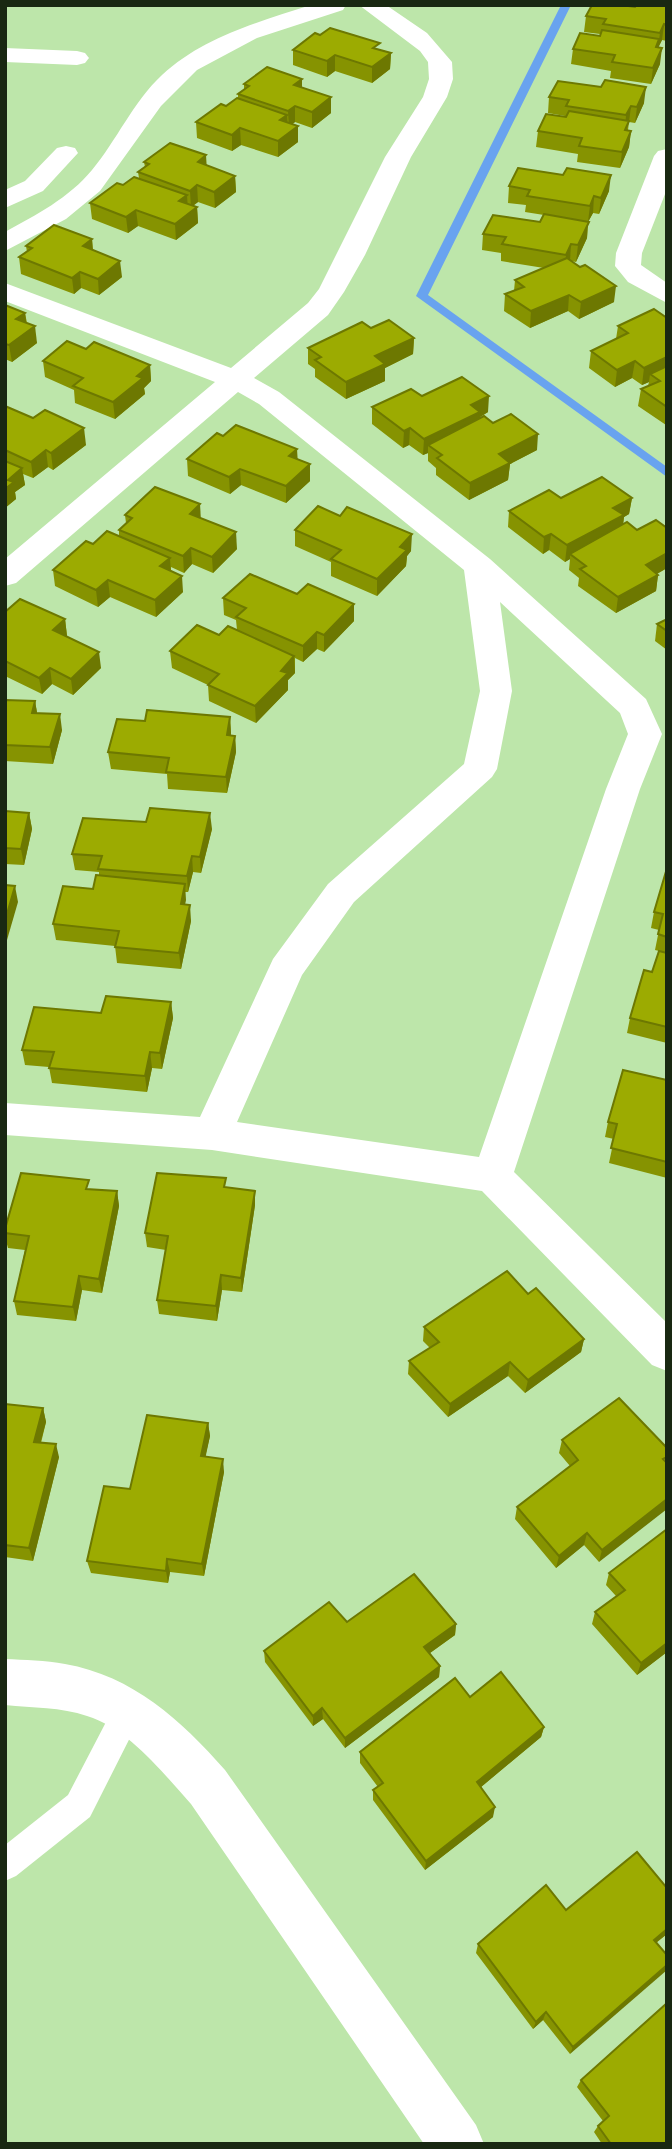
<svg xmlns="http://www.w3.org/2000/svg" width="672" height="2149" font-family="Arial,sans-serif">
	<rect width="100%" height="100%" fill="#bde6aa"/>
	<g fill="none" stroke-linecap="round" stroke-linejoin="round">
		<!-- stream -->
		<path fill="#69a3ef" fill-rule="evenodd" d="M561,5h10l-143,290 239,172v10l-251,-181z"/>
		<!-- service -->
		<path fill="#fff" fill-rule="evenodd" d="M129,1695l11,4 4,11 -54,107 -74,59 -11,5v-36l63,-50 50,-96z"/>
		<!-- minor -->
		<g fill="#fff" fill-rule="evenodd">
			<path d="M311,5h35l-3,5 -86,28 -60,32 -36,36 -61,85 -34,28 -61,32v-19c31,-17 64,-34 87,-62 25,-30 41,-68 70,-95 41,-38 96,-53 149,-70z"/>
			<path d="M359,5h27l41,28 25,29 1,17 -6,18 -36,60 -46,98 -21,37 -16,23 -74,63 25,14 211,167 156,140 16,35 -22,55 -126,383 153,151v48l-15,-6 -170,-174 -270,-41 -207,-15v-32l195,14 73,-158 55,-75 136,-120 16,-73 -16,-121 -205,-166 -21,-12 -222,191 -11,3v-27l210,-177 -210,-81v-18l226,85 77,-65 11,-14 66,-132 38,-60 6,-18 -1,-17 -8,-11zM500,602l120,111 8,21 -22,55 -127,368 -242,-35 65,-147 52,-73 138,-125 5,-8 15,-78z"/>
			<path d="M5,48l72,3 8,2 4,5 -4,5 -8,2 -72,-3z"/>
			<path d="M66,146l9,2 3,5 -35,38 -38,17v-18l20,-9 32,-33z"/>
			<path d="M667,149v40l-25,64 -1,12 26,18v20l-39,-21 -13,-16 1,-13 38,-97 4,-5z"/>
			<path d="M5,1659c20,1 40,1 60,5 68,12 116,56 160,106l251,355 8,19h-60l-233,-340c-28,-31 -62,-75 -104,-88 -26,-9 -54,-8 -82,-11z"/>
		</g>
	</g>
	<!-- wall -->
	<g fill="#869301">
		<path d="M667,5v36l-5,-1 -4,8 2,16 -9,20 -41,-6 1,-7 -40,-7 2,-15 27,-13v-2l-16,-2 2,-16 49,-9z"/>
		<path d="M320,35l71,18 -1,16 -18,14 -37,-12 -8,6 -34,-12v-15z"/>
		<path d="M244,84l58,3 29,26 -19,15 -17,-6 -3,2 6,18 -20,15 -37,-12 -9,6 -35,-13 -1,-16 42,-23v-5l6,-4z"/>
		<path d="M549,97l95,6 -9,20 -6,-1 -1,8 3,1 -2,16 -9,21 -43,-6 1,-8 -42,-7 2,-16 27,-14v-1l-17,-3z"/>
		<path d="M144,162l62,3 29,11 1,16 -21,16 -17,-6 -5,4 4,1 1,16 -22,17 -38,-14 -10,7 -36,-14 -2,-16 33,-18 16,-7 -1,-6 7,-5z"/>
		<path d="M509,186l100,5 -10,23 -6,-1 -5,9 -1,16 -11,24 -5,-1 43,41 -35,17 -11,-8 -38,17 -26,-17 1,-17 9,-3 1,-11 29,-12 -43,-7v-8l-19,-3 1,-16 57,-12 4,-7 -19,-3 1,-7 -18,-2z"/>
		<path d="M92,239l1,11 29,27 -23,18 -18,-7 -7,6 -53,-20 -2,-17 8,-5 -1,-6z"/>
		<path d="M5,305l20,8 2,10 10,20 -25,19 -7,-3z"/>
		<path d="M667,318v107h-1l-28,-19 3,-17 7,-3 1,-4 -7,3 -10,-7 -17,9 -26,-19 2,-17 25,-12 2,-13z"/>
		<path d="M371,328l43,10 -1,16 -28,14v13l-39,18 -31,-22v-8l-7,-5v-16z"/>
		<path d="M86,349l64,16 1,16 -7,7 1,6 -30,25 -40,-16 -1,-13 -29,-13 -2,-16z"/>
		<path d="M422,396l66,16 -8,5v1l13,5 44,27 -27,14 -2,16 -39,20 -33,-25v-7l-8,-7v-8l-5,2 -14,-10 -6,3 -31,-24v-17z"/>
		<path d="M5,406l81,39 -33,25 -5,-3 -15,11 -10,-4 2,11 -10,7 1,7 -11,9z"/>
		<path d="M223,436l87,28v17l-24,22 -45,-18 -11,9 -42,-18 -1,-17z"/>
		<path d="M561,498h71l-3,16 -5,3 -1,8 14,5 30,-2v40l-10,6 1,1 -2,16 -40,22 -38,-27 1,-8 -10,-8 1,-11 -5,3 -16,-12 -6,4 -35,-27 1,-16z"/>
		<path d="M125,515l76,3 36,31 -24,24 -21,-9 -8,9 -13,-6v4l12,21 -27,25 -46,-20 -12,10 -43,-21 -2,-16 40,-26 26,-7v-7l7,-7z"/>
		<path d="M295,530l116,21 -4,5 -1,10 -29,30 -46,-20v-14l-36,-16z"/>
		<path d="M223,598l131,23 -30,31 -7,-3 -14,13 -8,-4v15l-7,7v10l-32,33 -47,-22 -1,-16 -36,-17 -2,-17 67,-21 -1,-10 -12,-5z"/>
		<path d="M5,612l60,7 2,17 34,32 -28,27 -21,-11 -10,10 -37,-18z"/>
		<path d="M667,619v31l-12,-9 2,-17z"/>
		<path d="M5,700l30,1 2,12 25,17 -9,34 -48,-3z"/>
		<path d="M230,717l1,18 4,1 1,16 -9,41 -59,-4 -1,-15 -56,-5 -3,-17 37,-31z"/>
		<path d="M5,811l24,2 3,16 -8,36 -19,-1z"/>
		<path d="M212,829l-11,44 -8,-1 -5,20h-3v12l6,17 -10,48 -64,-6 -2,-17 -59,-6 -3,-16 40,-35 6,-14v-3l-24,-2 -3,-16z"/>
		<path d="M667,868v175l-40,-10 3,-15 22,-46 7,-21 -4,-1 4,-20 -8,-2 3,-16z"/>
		<path d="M171,1002l2,16 -11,51 -10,-1 -5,24 -95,-9 -3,-16 -24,-2 -3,-15 79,-37z"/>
		<path d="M667,1080v98l-58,-15 5,-24 -9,-2 3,-15z"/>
		<path d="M227,1188l28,3v14l-13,87 -20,-2 -5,31 -58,-7 -2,-14 9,-50 -19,-3 -2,-14z"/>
		<path d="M90,1189l27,2 2,15 -17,87 -20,-3 -6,31 -59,-6 -3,-14 11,-51 -17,-2 -3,-11v-8z"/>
		<path d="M528,1294l56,45 -3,13 -56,41 -17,-17 -60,41 -40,-43 1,-13 21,-13 -7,-7 1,-14z"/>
		<path d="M5,1404l38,4 3,14 -5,21 18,14 -26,104 -28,-4z"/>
		<path d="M208,1423l2,13 -5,21 19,15 -20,104 -34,-4 -2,11 -77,-10 -4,-12 43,-72z"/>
		<path d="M562,1440l105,8 -68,114 -15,-17 -28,23 -41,-49 2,-12 53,-41 -11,-13z"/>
		<path d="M667,1529v123l-30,23 -45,-51 3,-12 21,-16 -10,-11 3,-12z"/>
		<path d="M347,1622l109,2 -1,11 -25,18 10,13 -1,11 -94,71 -22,-29 -10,7 -48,-64 -1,-11z"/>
		<path d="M470,1697l74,30 -3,10 -60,50 12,30 -68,53 -52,-70v-10l5,-3 -18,-24v-11z"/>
		<path d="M667,1888v46l-11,9 -86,111 -27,-34 -10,9 -57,-76 2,-9 88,-34z"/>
		<path d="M581,2080l86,64h-65l-8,-12 4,-6 5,-5 -26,-34z"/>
	</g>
	<!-- shaded-wall -->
	<g fill="#6d7801">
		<path d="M664,24l-2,16 -4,8 -2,-1 3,-7 1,-7z"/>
		<path d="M662,48l-2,16 -9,20 2,-16z"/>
		<path d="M391,53l-1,16 -18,14v-16z"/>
		<path d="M335,55v16l-8,6v-16z"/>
		<path d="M302,79v15l-8,-9z"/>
		<path d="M646,87l-2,16 -9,20 2,-16z"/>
		<path d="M331,97v16l-19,15v-16z"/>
		<path d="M295,106v16l-6,5 -1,-16z"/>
		<path d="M631,106l-2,16 -4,9 1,-16z"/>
		<path d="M287,115l1,16 -8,-11z"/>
		<path d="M298,126v16l-20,15v-16z"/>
		<path d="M240,128l1,17 -9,6v-16z"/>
		<path d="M631,131l-2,16 -9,21 2,-16z"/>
		<path d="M206,155l1,16 -9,-9z"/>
		<path d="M611,175l-2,16 -10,23 2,-16z"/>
		<path d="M235,176l1,16 -21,16 -1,-16z"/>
		<path d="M197,185l1,17 -7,5 -1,-16z"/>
		<path d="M187,195l1,16 -9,-10z"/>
		<path d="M594,196l-1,17 -5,9 -1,16 -11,24 2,-17 10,-23 2,-16z"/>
		<path d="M197,207l1,16 -22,17 -1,-16z"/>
		<path d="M136,210l2,16 -10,7 -2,-16z"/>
		<path d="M92,239l1,16 -10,-9z"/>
		<path d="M571,244l-1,17 -5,10 1,-16z"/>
		<path d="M120,261l2,16 -23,18 -1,-16z"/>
		<path d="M80,272l1,16 -7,6 -2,-16z"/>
		<path d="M616,286l-2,16 -35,17 2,-17z"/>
		<path d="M569,295l-1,16 -38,17 1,-17z"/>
		<path d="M25,313l2,16 -11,-10z"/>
		<path d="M35,326l2,17 -25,19 -3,-17z"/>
		<path d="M414,338l-1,16 -28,14v13l-39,18v-17l29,-26z"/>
		<path d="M667,357v16l-17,1 -1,8 -7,3 2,-17z"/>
		<path d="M635,361l-3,17 -17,9 2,-17z"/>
		<path d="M150,365l1,16 -7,7 1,6 -30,25 -2,-17 24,-26z"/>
		<path d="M489,396l-1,16 -8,5 -1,11 -51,17v8l-5,2 1,-16 47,-34z"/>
		<path d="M84,428l2,17 -33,25 -2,-17z"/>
		<path d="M410,428l-1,17 -6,3 1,-17z"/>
		<path d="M538,434l-1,16 -27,14 -2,16 -39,20 1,-17 29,-29z"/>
		<path d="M297,449l1,16 -9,-9z"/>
		<path d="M46,450l2,17 -15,11 -2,-16z"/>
		<path d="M310,464v17l-24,22v-17z"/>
		<path d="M22,468l3,17 -10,7 1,7 -11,9v-19l3,-9z"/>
		<path d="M240,469l1,16 -11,9 -1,-17z"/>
		<path d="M632,498l-3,16 -5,3 -2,15 -52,22v5l-5,3 2,-17 46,-37z"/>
		<path d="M200,504l1,17 -11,-7z"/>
		<path d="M236,532l1,17 -24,24 -1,-16z"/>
		<path d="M412,534l-1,17 -4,5 -1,10 -29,30v-17l23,-32z"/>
		<path d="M551,534l-2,16 -6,4 1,-17z"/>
		<path d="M191,548l1,16 -8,9 -1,-17z"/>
		<path d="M667,553v15l-23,13 2,-16z"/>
		<path d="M170,558l1,17 -11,-9z"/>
		<path d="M658,575l-2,16 -40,22 2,-16z"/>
		<path d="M182,576l1,16 -27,25 -1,-17z"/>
		<path d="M108,580l2,17 -12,10 -2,-17z"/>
		<path d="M354,604v17l-30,31v-17z"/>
		<path d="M65,619l2,17 -11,11 -3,-17z"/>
		<path d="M317,632v17l-14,13v-16z"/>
		<path d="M99,652l2,16 -28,27 -2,-16z"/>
		<path d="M294,656l1,17 -7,7v10l-32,33 -1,-17 26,-35z"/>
		<path d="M50,668l2,16 -10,10 -3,-16z"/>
		<path d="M35,701l3,17 -6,-5z"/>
		<path d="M60,714l2,16 -9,34 -3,-17z"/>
		<path d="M230,717l1,16 -3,19 -1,-17z"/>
		<path d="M235,736l1,16 -9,41 -1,-16z"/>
		<path d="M29,813l3,16 -8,36 -3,-16z"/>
		<path d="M210,813l2,16 -11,44 -1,-16z"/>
		<path d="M192,856l1,16 -5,20 -1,-16z"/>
		<path d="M185,884l1,16 -4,20 -1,-16z"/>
		<path d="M15,886l3,16 -11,38 -2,-10v-9z"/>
		<path d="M190,905l1,16 -10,48 -2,-16z"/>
		<path d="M171,1002l2,16 -11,51 -2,-16z"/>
		<path d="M150,1052l2,16 -5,24 -2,-16z"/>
		<path d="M117,1191l2,15 -17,87 -3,-14z"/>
		<path d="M255,1191v14l-13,87 -1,-14z"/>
		<path d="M221,1275l1,15 -5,31 -1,-15z"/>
		<path d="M79,1276l3,14 -6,31 -3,-14z"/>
		<path d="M584,1339l-3,13 -56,41 3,-13z"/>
		<path d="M510,1362l-2,14 -60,41 2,-13z"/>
		<path d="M43,1408l3,14 -9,33 -3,-13z"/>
		<path d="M208,1423l2,13 -7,33 -2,-13z"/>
		<path d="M56,1444l3,13 -26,104 -4,-13z"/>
		<path d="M223,1459l1,13 -20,104 -2,-12z"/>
		<path d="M667,1499v10l-68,53 3,-12z"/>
		<path d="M587,1533l-3,12 -28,23 3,-12z"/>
		<path d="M167,1559l3,13 -2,11 -2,-12z"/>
		<path d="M456,1624l-1,11 -32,23 1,-11z"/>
		<path d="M667,1643v9l-30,23 4,-12z"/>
		<path d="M440,1666l-1,11 -94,71v-10z"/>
		<path d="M322,1708l1,11 -10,7v-10z"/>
		<path d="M544,1727l-3,10 -66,55 2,-10z"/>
		<path d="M495,1807l-2,10 -68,53 1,-9z"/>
		<path d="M667,1929v5l-18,14 5,-8z"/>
		<path d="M667,1965v5l-97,84 3,-7z"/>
		<path d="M546,2012l-3,8 -10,9 3,-7z"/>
	</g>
	<!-- building -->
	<g fill="#9cab01" stroke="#6d7801" stroke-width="2">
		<path d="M592,5h29l14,2 1,-2h31v20l-3,-1 -4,9 -57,-9 3,-5 -20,-3z"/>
		<path d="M330,28l50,15 -7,5 18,5 -19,14 -37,-12 -8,6 -34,-11 22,-17 5,2z"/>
		<path d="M602,30l57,9 -3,8 6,1 -9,20 -41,-6 3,-7 -42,-6 7,-16 20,3z"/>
		<path d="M267,67l35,12 -8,6 37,12 -19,15 -17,-6 -7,5 -50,-17 11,-8 -5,-2z"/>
		<path d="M605,80l41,7 -9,20 -6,-1 -5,9 -60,-9 3,-6 -20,-3 9,-16 43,6z"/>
		<path d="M237,98l50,17 -7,5 18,6 -20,15 -38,-13 -8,7 -36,-13 25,-18 5,2z"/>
		<path d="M569,111l60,10 -4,9 6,1 -9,21 -43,-6 3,-8 -44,-7 8,-17 20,3z"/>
		<path d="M170,143l36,12 -8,7 37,14 -21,16 -17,-7 -7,6 -52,-19 11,-8 -5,-2z"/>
		<path d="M518,168l45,7 4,-7 44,7 -10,23 -7,-2 -4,10 -63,-10 3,-6 -21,-4z"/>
		<path d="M134,177l53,18 -8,6 18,6 -22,17 -39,-14 -10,7 -36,-14 27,-20 6,2z"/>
		<path d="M544,214l45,8 -11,23 -7,-1 -5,11 -64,-11 4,-7 -23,-3 10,-19 47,7z"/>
		<path d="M54,225l38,14 -9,7 37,15 -22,18 -18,-7 -8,6 -53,-21 13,-9 -6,-2z"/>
		<path d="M567,258l13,9 5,-2 31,21 -35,16 -12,-7 -38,16 -26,-17 19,-7 -9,-7z"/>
		<path d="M5,305l20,8 -9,6 19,7 -26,19 -4,-1z"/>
		<path d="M654,309l13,9v39l-23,11 -9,-7 -18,9 -26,-19 37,-18 -10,-7z"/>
		<path d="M389,320l25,18 -39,18 10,8 -39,18 -31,-22 6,-3 -13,-9 54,-26 9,6z"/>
		<path d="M67,341l19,8 8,-7 56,23 -13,11 6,2 -30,24 -40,-16 10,-8 -40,-17z"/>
		<path d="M667,366v41l-26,-18 19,-8 -10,-7z"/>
		<path d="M462,377l27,19 -18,9 9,7 -56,27 -14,-11 -6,3 -32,-24 39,-18 11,7z"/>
		<path d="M5,406l28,12 12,-8 39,18 -33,25 -5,-3 -15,12 -26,-12z"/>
		<path d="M511,414l27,20 -39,20 11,9 -40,20 -33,-25 5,-3 -14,-10 56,-29 9,7z"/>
		<path d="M236,425l61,24 -8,7 21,8 -24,22 -46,-17 -11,8 -42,-18 30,-26 6,3z"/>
		<path d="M5,461l17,7 -14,12 6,2 -9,7z"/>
		<path d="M602,477l30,21 -19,10 11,7 -57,30 -16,-11 -7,3 -35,-26 40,-21 12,8z"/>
		<path d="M155,487l45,17 -10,10 46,18 -24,25 -21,-9 -8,8 -64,-26 13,-12 -7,-3z"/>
		<path d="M318,506l22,10 7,-9 65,27 -12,13 7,3 -30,29 -46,-20 10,-9 -46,-20z"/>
		<path d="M656,520l11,8v25l-21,12 12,10 -40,22 -38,-28 6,-3 -16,-12 57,-32 10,8z"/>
		<path d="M107,531l63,27 -10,8 22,10 -27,24 -47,-20 -12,10 -43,-20 33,-29 7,3z"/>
		<path d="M250,574l47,20 11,-10 46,20 -30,31 -7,-3 -14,14 -67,-29 10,-9 -23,-10z"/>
		<path d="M20,599l45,20 -12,11 46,22 -28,27 -21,-11 -11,10 -34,-17v-49z"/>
		<path d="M667,619v12l-10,-7z"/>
		<path d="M197,625l22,10 9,-9 66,30 -13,15 7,2 -33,33 -47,-21 11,-11 -49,-23z"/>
		<path d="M5,700l30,1 -3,12 28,1 -10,33 -45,-2z"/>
		<path d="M147,710l83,7 -3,18 8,1 -9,41 -60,-5 3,-14 -61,-6 9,-33 28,2z"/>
		<path d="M150,808l60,5 -10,44 -8,-1 -5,20 -89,-7 4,-13 -30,-2 11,-36 63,4z"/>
		<path d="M5,811l24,2 -8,36 -16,-1z"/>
		<path d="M667,868v69l-9,-3 5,-20 -9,-2z"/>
		<path d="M96,875l89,9 -4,20 9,1 -11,48 -64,-6 4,-16 -66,-7 10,-38 30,3z"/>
		<path d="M5,885l10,1 -10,35z"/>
		<path d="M659,951l8,2v74l-37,-9 14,-48 8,2z"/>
		<path d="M106,996l65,6 -11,51 -10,-1 -5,24 -96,-8 5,-16 -32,-2 12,-43 67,6z"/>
		<path d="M623,1070l44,10v82l-56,-14 6,-24 -9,-2z"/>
		<path d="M21,1173l68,7 -3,9 31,2 -18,88 -20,-3 -6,31 -59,-6 15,-65 -24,-3v-4z"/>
		<path d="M157,1173l69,5 -2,9 31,4 -14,87 -20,-3 -5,31 -59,-6 11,-64 -23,-3z"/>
		<path d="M507,1271l21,23 8,-6 48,51 -56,41 -18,-18 -60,42 -41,-43 30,-19 -15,-15z"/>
		<path d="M619,1398l48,50v9l-4,2 4,4v36l-65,51 -15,-17 -28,23 -42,-49 61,-47 -16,-20z"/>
		<path d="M5,1404l38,4 -9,34 22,2 -27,104 -24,-3z"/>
		<path d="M147,1415l61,8 -7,33 22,3 -21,105 -35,-5 -1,12 -79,-10 17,-75 26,3z"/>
		<path d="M667,1529v114l-26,20 -46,-51 30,-22 -16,-17z"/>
		<path d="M414,1574l42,50 -32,23 16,19 -95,72 -23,-30 -9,8 -49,-65 65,-49 18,20z"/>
		<path d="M501,1672l43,55 -67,55 18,25 -69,54 -53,-71 10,-7 -23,-31 95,-74 15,19z"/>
		<path d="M637,1852l30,36v41l-13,11 13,15v10l-94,82 -27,-35 -10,10 -58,-78 68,-59 20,25z"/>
		<path d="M667,2003v141h-56l-13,-18 11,-10 -28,-36z"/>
	</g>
	<!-- border -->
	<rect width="672" height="2149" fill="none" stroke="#192812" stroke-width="14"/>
</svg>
